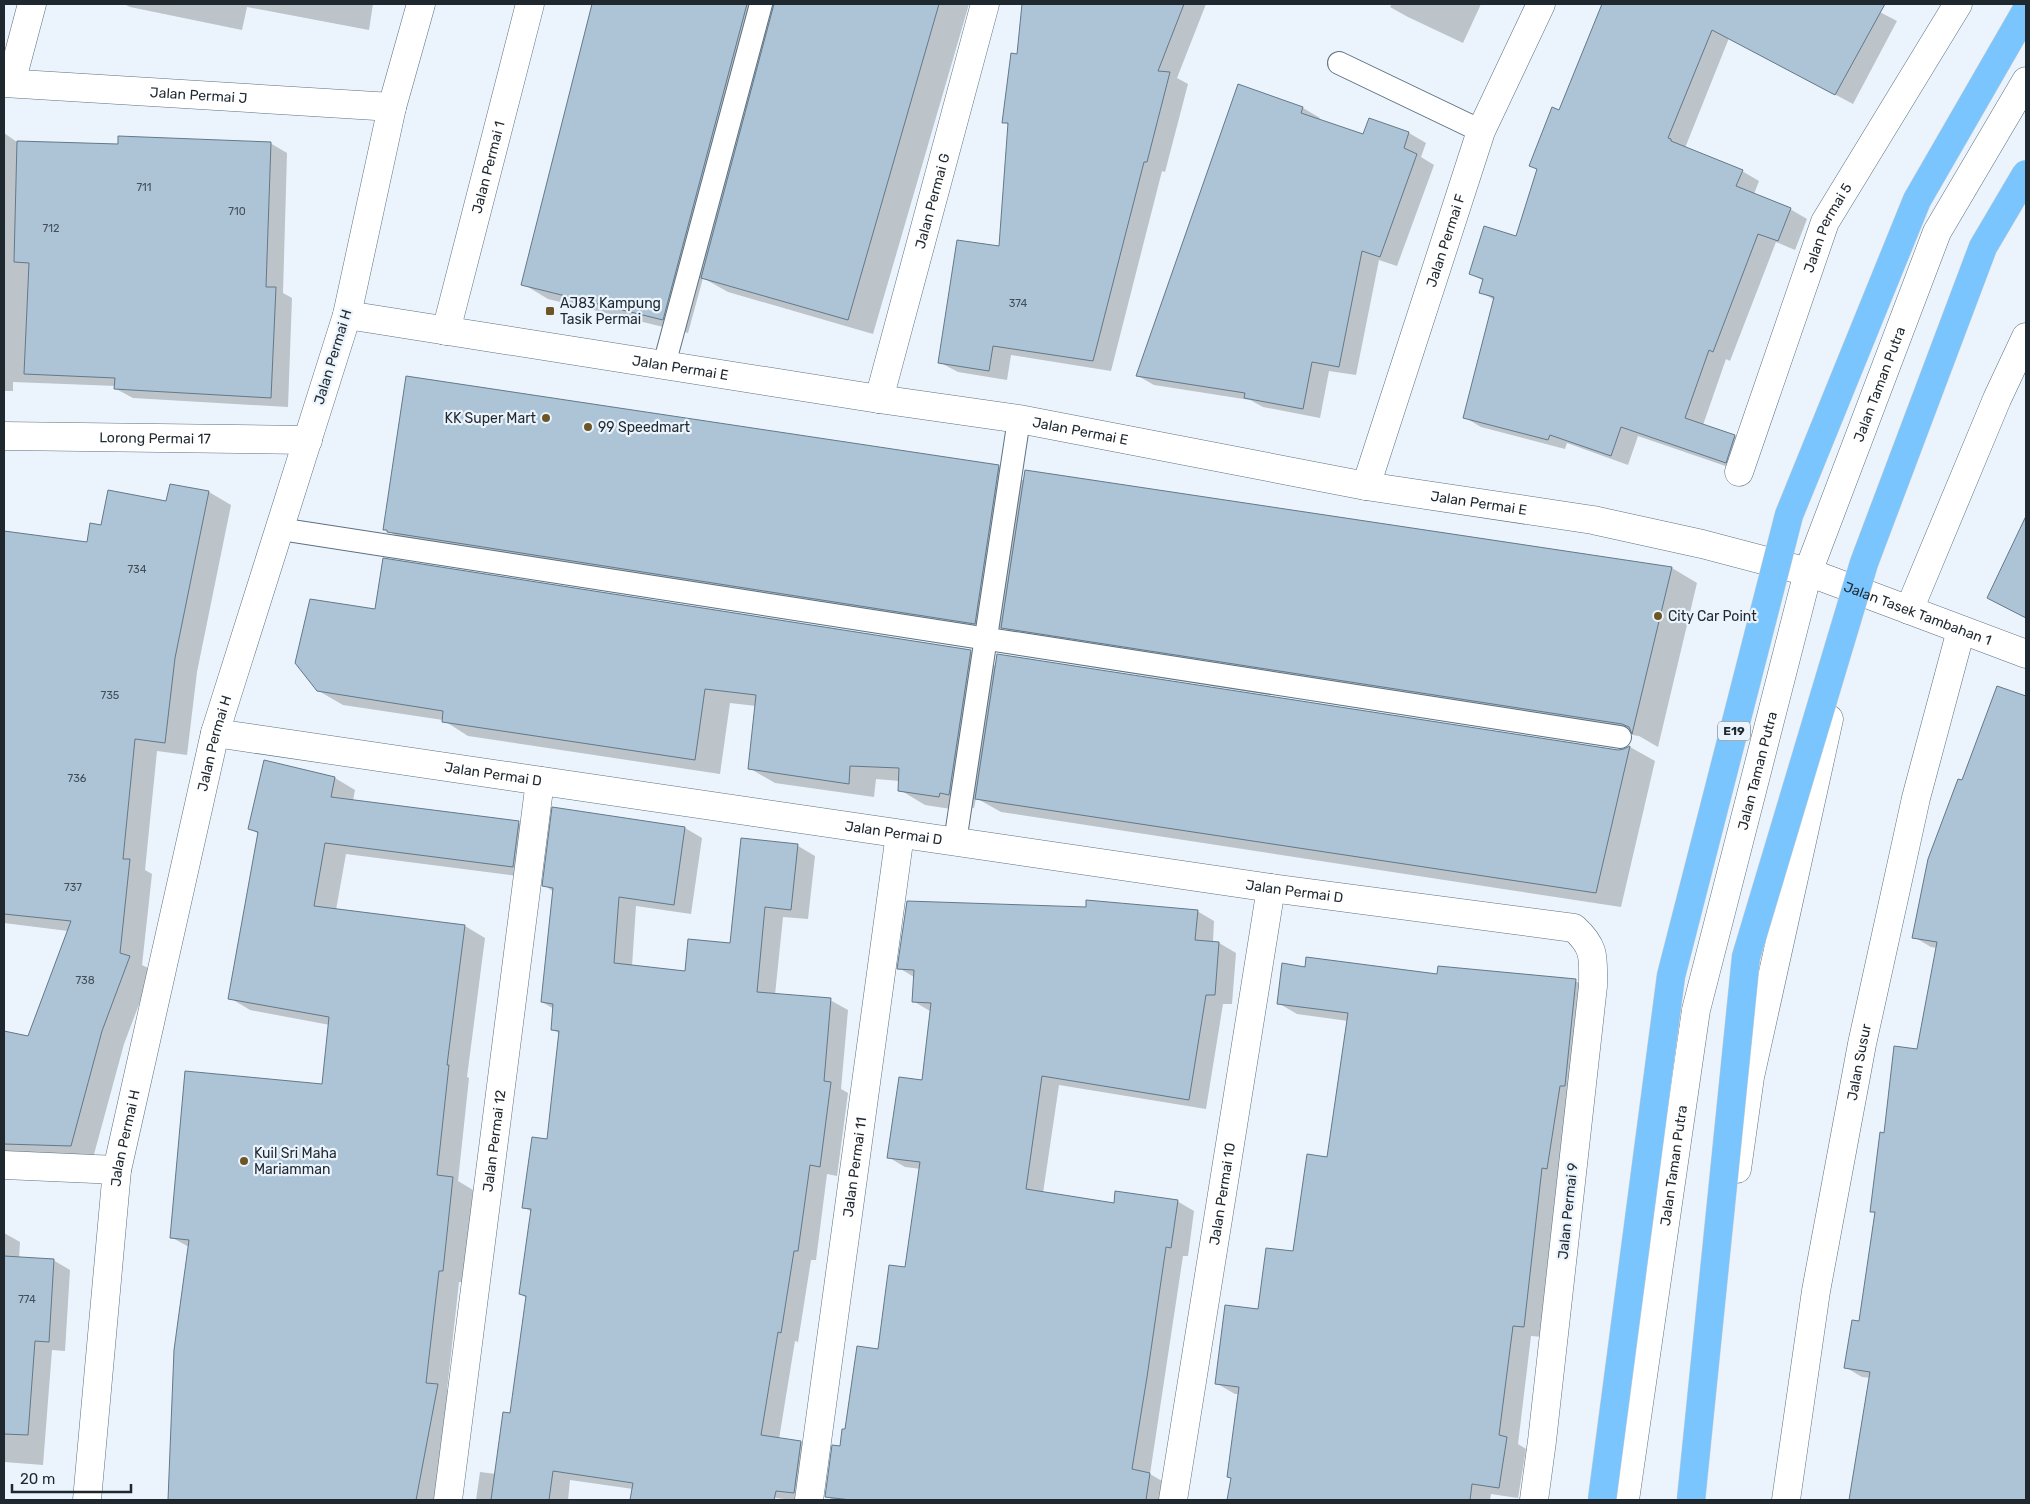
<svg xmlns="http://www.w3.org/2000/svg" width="2030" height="1504" font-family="Rubik,sans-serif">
	<rect width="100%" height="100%" fill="#ebf4fc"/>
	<!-- shadow -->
	<g fill="#0003">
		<path d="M124,4h249l-4,26 -122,-23 -5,23 -112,-23z"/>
		<path d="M593,4h376l-96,330 -145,-42 -25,-14 -15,55 -140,-34 -25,-15z"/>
		<path d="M1023,4h183l-29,74 11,6 -23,88 -3,-1 -51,200 -100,-16 -4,25 -49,-8 -19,-10 61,-114 9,-123 -5,-3 14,-67z"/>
		<path d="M1392,4h89l-18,39 -55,-26 -18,-10z"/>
		<path d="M1603,4h271l-2,4 25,13 -44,83 -124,-66 -44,110 57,23 17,10 -5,13 36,15 17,10 -12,31 -19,-8 -46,119 -4,-2 -23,66 32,11 17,10 -9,26 -105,-36 -10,29 -61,-22 -2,6 -84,-22 -17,-10 30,-117 -13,-8 3,-11 -13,-7 46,-36 43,-127z"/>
		<path d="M1239,86l64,22 17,10 -1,2 45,15 6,-16 39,14 17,10 -5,14 13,8 -37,101 -18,-6 -23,115 -27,-4 -9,47 -57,-11 -13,-7 -96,-15 -16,-9z"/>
		<path d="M4,133l13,9 102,3 151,-2 17,10 -4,140 9,5 -4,109 -155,-9 -17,-9v-3l-103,-4v9h-9z"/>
		<path d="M998,466l26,15 2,-9 646,96 25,15 -39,164 -19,-11 -612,-94 -25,-15 -2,10 -587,-91 -28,-17z"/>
		<path d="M171,485l38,7 22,13 -34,167 -10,83 -30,-4 -12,119 7,4 -10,91 10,5 -28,74 -31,114 -89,-2v-124l24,5 40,-106 -64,-8v-391l84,11 14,-16 65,-24z"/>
		<path d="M2026,523v95l-38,-20z"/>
		<path d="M376,610l594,41 26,15 622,85h7l5,-4 25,14 -34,146 -620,-95 -25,-14 -2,10 -9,-1 -1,4 -39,-6 -25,-15v-9l-24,-2 -2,18 -99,-14 -26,-15 7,-62 -26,-3 -10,71 -252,-38 -25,-16 -100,-15 -26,-15z"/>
		<path d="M1998,687l28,11v802h-180v-1h4l21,-121 -9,-1 -17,-10 15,-44 16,-109 -5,-3 14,-77 33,-84 19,-102 -6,-1 -17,-10 49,-155z"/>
		<path d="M265,762l70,16 20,12 -2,11 166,22 20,11 -5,44 -188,-24 -10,56 129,16 20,12 -18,139 2,1 -11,103 15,9 -9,92h-5l-12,108 11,7 -20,103h-269l6,-150 14,-103 -18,-10 152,-152 7,-60 -80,-15 -20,-12 29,-164 -9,-5z"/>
		<path d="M685,828l17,10 -11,76 -55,-8 -4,60 54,6 45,-27 11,-106 56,7 17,10 -7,63 -25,-2 -8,78 55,5 18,10 -7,79 7,4 -11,83 -10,-2 -11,86h-5l-13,82 -3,-1 -16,98 22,3 17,10 -6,48h-19l-110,-13 -2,13h-50l2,-11 -63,-9 -2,20h-92l4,-28 16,2 15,-59 16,-117 -7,-4 12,-82 -9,-5 25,-67 12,-106 -8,-5 2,-20 -12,-7 12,-110 -10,-7z"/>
		<path d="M1197,911l17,10 -1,21 6,1 17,10 -4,51h-9l-17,105 -147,-24 -16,108 72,11 62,-3 17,10 -6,45h-5l-33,218 17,10 -3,16h-331l-6,-4 19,-66 34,-79 26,-83 15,-99 -16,-2 -17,-10 35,-75 7,-71 -17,-10 1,-24 -15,-9z"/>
		<path d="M1306,968l132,8 137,5 19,10 -51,346 -12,-1 -13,108 8,5 -8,49 -27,-4 -1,6h-262l4,-21 -4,-2 11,-83h-4l-19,-11 78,-130 34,-95 20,-137 -51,-7 -19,-11z"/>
		<path d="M4,1233l16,9 -1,16 34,2 17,10 -5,81 -13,-1 -9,115 -39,-3z"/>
	</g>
	<!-- building -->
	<g fill="#adc4d7" stroke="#637889">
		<path d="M592,4h155l-84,316 -142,-35z"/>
		<path d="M774,4h165l-91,316 -147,-42z"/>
		<path d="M1022,4h162l-26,67 12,1 -23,90h-3l-51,199 -100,-15 -4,25 -51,-8 19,-123 42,6 9,-123h-6l9,-70 6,1z"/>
		<path d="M1602,4h283l-50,91 -123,-65 -44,108 3,1v2l72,29 -7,16 55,22 -13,33 -20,-7 -45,118 -4,-2 -24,68 50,17 -9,28 -105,-36 -10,29 -61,-21 -2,5 -85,-22 31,-121 -15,-4 4,-14 -14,-5 15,-48 32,10 21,-67 -8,-3 23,-59 7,3z"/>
		<path d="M1238,84l65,23 -2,6 62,21 6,-16 40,14 -5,16 13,6 -37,103 -18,-6 -23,116 -27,-5 -9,47 -59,-11 1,-5 -109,-17z"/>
		<path d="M118,136l153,6 -5,145h10l-5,111 -157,-9 1,-11 -91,-4 5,-111 -15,-1 3,-121 101,3z"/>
		<path d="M406,376l593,89 -24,159 -588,-92v-2h-4z"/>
		<path d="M1025,470l647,97 -40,167 -3,-7 -7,-3 -621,-96z"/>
		<path d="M170,484l39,7 -34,167 -10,85 -30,-4 -12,120h7l-10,94 10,3 -28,75 -31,115 -67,-2v-113l24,5 43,-115 -67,-7v-383l83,11 3,-19 11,2 7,-35 58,11z"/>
		<path d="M2026,516v102l-39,-20z"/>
		<path d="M383,558l588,92 -22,145 -9,-2 -1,4 -41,-6 1,-23 -49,-2 -1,18 -101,-15 8,-74 -51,-6 -10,71 -253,-38 1,-11 -126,-20 -22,-28 15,-64 65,10z"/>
		<path d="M997,654l621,96 6,-1 6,-3 -34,147 -621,-94z"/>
		<path d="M1997,686l29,10v804h-177l21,-128 -26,-4 8,-48 7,1 16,-109h-5l10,-80 4,1 10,-87 23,3 20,-107 -25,-4 16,-79 30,-80 4,1z"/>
		<path d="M264,760l71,17 -4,20 188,24 -6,46 -188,-24 -11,63 151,19 -18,140h2l-12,110 16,2 -10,94h-4l-13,112 12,1 -22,116h-248l6,-150 15,-110 -19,-2 15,-167 137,13 7,-67 -101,-18 30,-167 -10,-3z"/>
		<path d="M552,807l133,20 -11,78 -55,-8 -5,66 71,8 3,-32 42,4 11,-105 57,6 -7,66 -26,-3 -8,85 74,6 -7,83 7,1 -11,85 -10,-2 -12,86h-4l-13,82 -3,-1 -17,103 40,6 -7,52 -18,-2 -2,9h-144l3,-17 -80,-12 -4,29h-58l12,-88 7,1 16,-117 -7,-2 12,-85 -9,-1 10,-71 15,2 12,-108 -8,-1 2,-26 -12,-2 12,-114 -11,-2z"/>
		<path d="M1086,900l112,10 -3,30 24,2 -4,53h-9l-17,105 -147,-24 -16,113 88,14 1,-12 63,9 -7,48 -5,-1 -19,130 -15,92 18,4 -4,27h-295l-26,-3 7,-52 8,1 2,-17h3l12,-83 21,3 11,-84 16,2 15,-105 -33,-4 12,-81 23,3 9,-77 -19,-1 2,-32 -17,-1 10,-68 179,6z"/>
		<path d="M1306,957l131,17 1,-8 138,13 -11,107h-5l-13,83 -5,-1 -18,159 -11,-1 -14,109 8,2 -8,51 -27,-4 -2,16h-243l4,-22 -4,-1 12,-90 -24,-3 10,-79 33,4 8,-61 27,3 14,-97 20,3 21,-144 -71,-9 5,-41 23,4z"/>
		<path d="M4,1256l50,3 -5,83 -14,-1 -7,94 -24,-1z"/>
	</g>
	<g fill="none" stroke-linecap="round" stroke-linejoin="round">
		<defs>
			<g id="lane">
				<path d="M1339,63l142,68"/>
				<path d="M664,365l97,-361"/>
				<path d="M280,529l1340,208"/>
				<path d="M955,842l64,-423"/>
			</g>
			<g id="street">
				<path id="s1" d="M4,83l388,24"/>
				<path d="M11,83l21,-79"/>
				<path d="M347,315l45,-208 29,-103"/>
				<path id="s2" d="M446,331l84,-327"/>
				<path id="s3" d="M879,399l106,-395"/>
				<path id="s4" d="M4,436l304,4"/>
				<path id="s5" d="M1739,472l86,-250 133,-218"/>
				<path id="s6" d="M1366,486l115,-355 60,-127"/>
				<path d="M1909,610l88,-211 29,-62"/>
				<path id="s7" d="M215,733l1056,155 303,40c22,20 19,30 19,58l-51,455 -8,59"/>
				<path d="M4,1165l113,5"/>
				<path id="s8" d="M448,1500l92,-719"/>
				<path id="s9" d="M809,1500l91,-666"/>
				<path id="s10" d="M1173,1500l98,-612"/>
				<path id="s11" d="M1786,1500l30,-209 46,-247 54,-246 45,-168"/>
			</g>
			<g id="secondary">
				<path d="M1737,1169l13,-92 79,-358"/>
				<path id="s12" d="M87,1500l30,-330 98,-437 132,-418 532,84 140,20 347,67 227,34 109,24 106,28 218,82"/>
				<path id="s13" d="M1625,1500l71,-490 112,-438 129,-340 89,-151"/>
			</g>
		</defs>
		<!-- lane casing -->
		<use href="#lane" stroke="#5c7181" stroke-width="24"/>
		<!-- street casing -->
		<use href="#street" stroke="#5c7181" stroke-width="29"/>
		<!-- secondary casing -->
		<use href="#secondary" stroke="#5c7181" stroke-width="29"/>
		<!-- lane -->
		<use href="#lane" stroke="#fff" stroke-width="22"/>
		<!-- street -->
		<use href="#street" stroke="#fff" stroke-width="28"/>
		<!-- secondary -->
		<use href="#secondary" stroke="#fff" stroke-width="28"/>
		<defs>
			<g id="highway-bridge">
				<path d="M1602,1500l69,-524 118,-461 128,-315 109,-189"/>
				<path d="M1691,1500l55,-543 118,-394 119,-316 43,-73"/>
			</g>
		</defs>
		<!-- highway-bridge casing -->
		<use href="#highway-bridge" stroke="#ced0d1" stroke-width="29" stroke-linecap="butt"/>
		<!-- highway-bridge -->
		<use href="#highway-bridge" stroke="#7bc5fe" stroke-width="28"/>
	</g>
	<!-- markers -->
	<g fill="#6c5626" stroke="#ebf4fc" stroke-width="2">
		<rect x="545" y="306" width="10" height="10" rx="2.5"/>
		<circle cx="546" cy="418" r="5"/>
		<circle cx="588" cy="427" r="5"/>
		<circle cx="1658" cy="616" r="5"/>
		<circle cx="244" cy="1161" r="5"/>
	</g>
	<g text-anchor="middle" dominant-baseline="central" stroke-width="4.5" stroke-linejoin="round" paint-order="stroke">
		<!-- number labels -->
		<g font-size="11" fill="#424f59">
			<text x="144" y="187">711</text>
			<text x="237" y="211">710</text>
			<text x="51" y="228">712</text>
			<text x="1018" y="303">374</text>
			<text x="137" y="569">734</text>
			<text x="110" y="695">735</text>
			<text x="77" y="778">736</text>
			<text x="73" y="887">737</text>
			<text x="85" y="980">738</text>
			<text x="27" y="1299">774</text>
		</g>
		<!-- shield labels -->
		<rect fill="#ebf4fc" stroke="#5c656c" stroke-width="1" x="1718" y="721.5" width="32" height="19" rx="4"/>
		<g font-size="12" font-weight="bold" fill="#1f282f">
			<text x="1734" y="731">E19</text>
		</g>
		<!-- street labels -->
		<g font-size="14" fill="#1f282f" stroke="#ebf4fc">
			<text stroke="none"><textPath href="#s1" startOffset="195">Jalan Permai J</textPath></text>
			<text stroke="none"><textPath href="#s2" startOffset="169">Jalan Permai 1</textPath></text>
			<text stroke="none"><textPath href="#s3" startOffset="205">Jalan Permai G</textPath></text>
			<text stroke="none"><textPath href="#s5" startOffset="260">Jalan Permai 5</textPath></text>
			<text stroke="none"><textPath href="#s6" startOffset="258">Jalan Permai F</textPath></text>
			<text transform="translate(333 357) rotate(-73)">Jalan Permai H</text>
			<text stroke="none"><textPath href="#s12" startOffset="1555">Jalan Permai E</textPath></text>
			<text stroke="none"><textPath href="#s13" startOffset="1148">Jalan Taman Putra</textPath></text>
			<text stroke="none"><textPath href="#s12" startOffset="1960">Jalan Permai E</textPath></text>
			<text stroke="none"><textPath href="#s4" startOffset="151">Lorong Permai 17</textPath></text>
			<text stroke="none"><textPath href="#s12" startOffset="2365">Jalan Permai E</textPath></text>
			<text stroke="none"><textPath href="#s12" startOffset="2819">Jalan Tasek Tambahan 1</textPath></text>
			<text stroke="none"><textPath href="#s12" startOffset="769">Jalan Permai H</textPath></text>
			<text stroke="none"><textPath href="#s13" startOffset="742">Jalan Taman Putra</textPath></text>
			<text stroke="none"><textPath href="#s7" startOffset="281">Jalan Permai D</textPath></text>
			<text stroke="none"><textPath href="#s7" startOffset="686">Jalan Permai D</textPath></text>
			<text stroke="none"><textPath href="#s7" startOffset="1091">Jalan Permai D</textPath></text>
			<text stroke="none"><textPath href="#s11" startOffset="444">Jalan Susur</textPath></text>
			<text stroke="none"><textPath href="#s12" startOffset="364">Jalan Permai H</textPath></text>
			<text stroke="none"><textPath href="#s8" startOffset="362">Jalan Permai 12</textPath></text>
			<text stroke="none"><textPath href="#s13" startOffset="338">Jalan Taman Putra</textPath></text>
			<text stroke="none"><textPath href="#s9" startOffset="336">Jalan Permai 11</textPath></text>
			<text stroke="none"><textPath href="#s10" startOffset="310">Jalan Permai 10</textPath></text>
			<text transform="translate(1568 1211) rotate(-84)">Jalan Permai 9</text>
		</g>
		<!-- poi labels -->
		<g font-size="14" fill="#1f282f" stroke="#ebf4fc" text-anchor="start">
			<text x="560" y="303">AJ83 Kampung<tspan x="560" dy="16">Tasik Permai</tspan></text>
			<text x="536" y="418" text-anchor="end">KK Super Mart</text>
			<text x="598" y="427">99 Speedmart</text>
			<text x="1668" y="616">City Car Point</text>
			<text x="254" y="1153">Kuil Sri Maha<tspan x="254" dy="16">Mariamman</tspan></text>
		</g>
	</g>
	<!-- border -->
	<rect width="2030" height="1504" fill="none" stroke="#1f282f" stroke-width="10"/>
	<!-- scale -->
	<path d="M12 1484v8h119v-8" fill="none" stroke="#1f282f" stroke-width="2.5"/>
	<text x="20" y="1484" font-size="15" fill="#1f282f" stroke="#ebf4fc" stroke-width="4" paint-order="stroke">20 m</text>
</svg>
